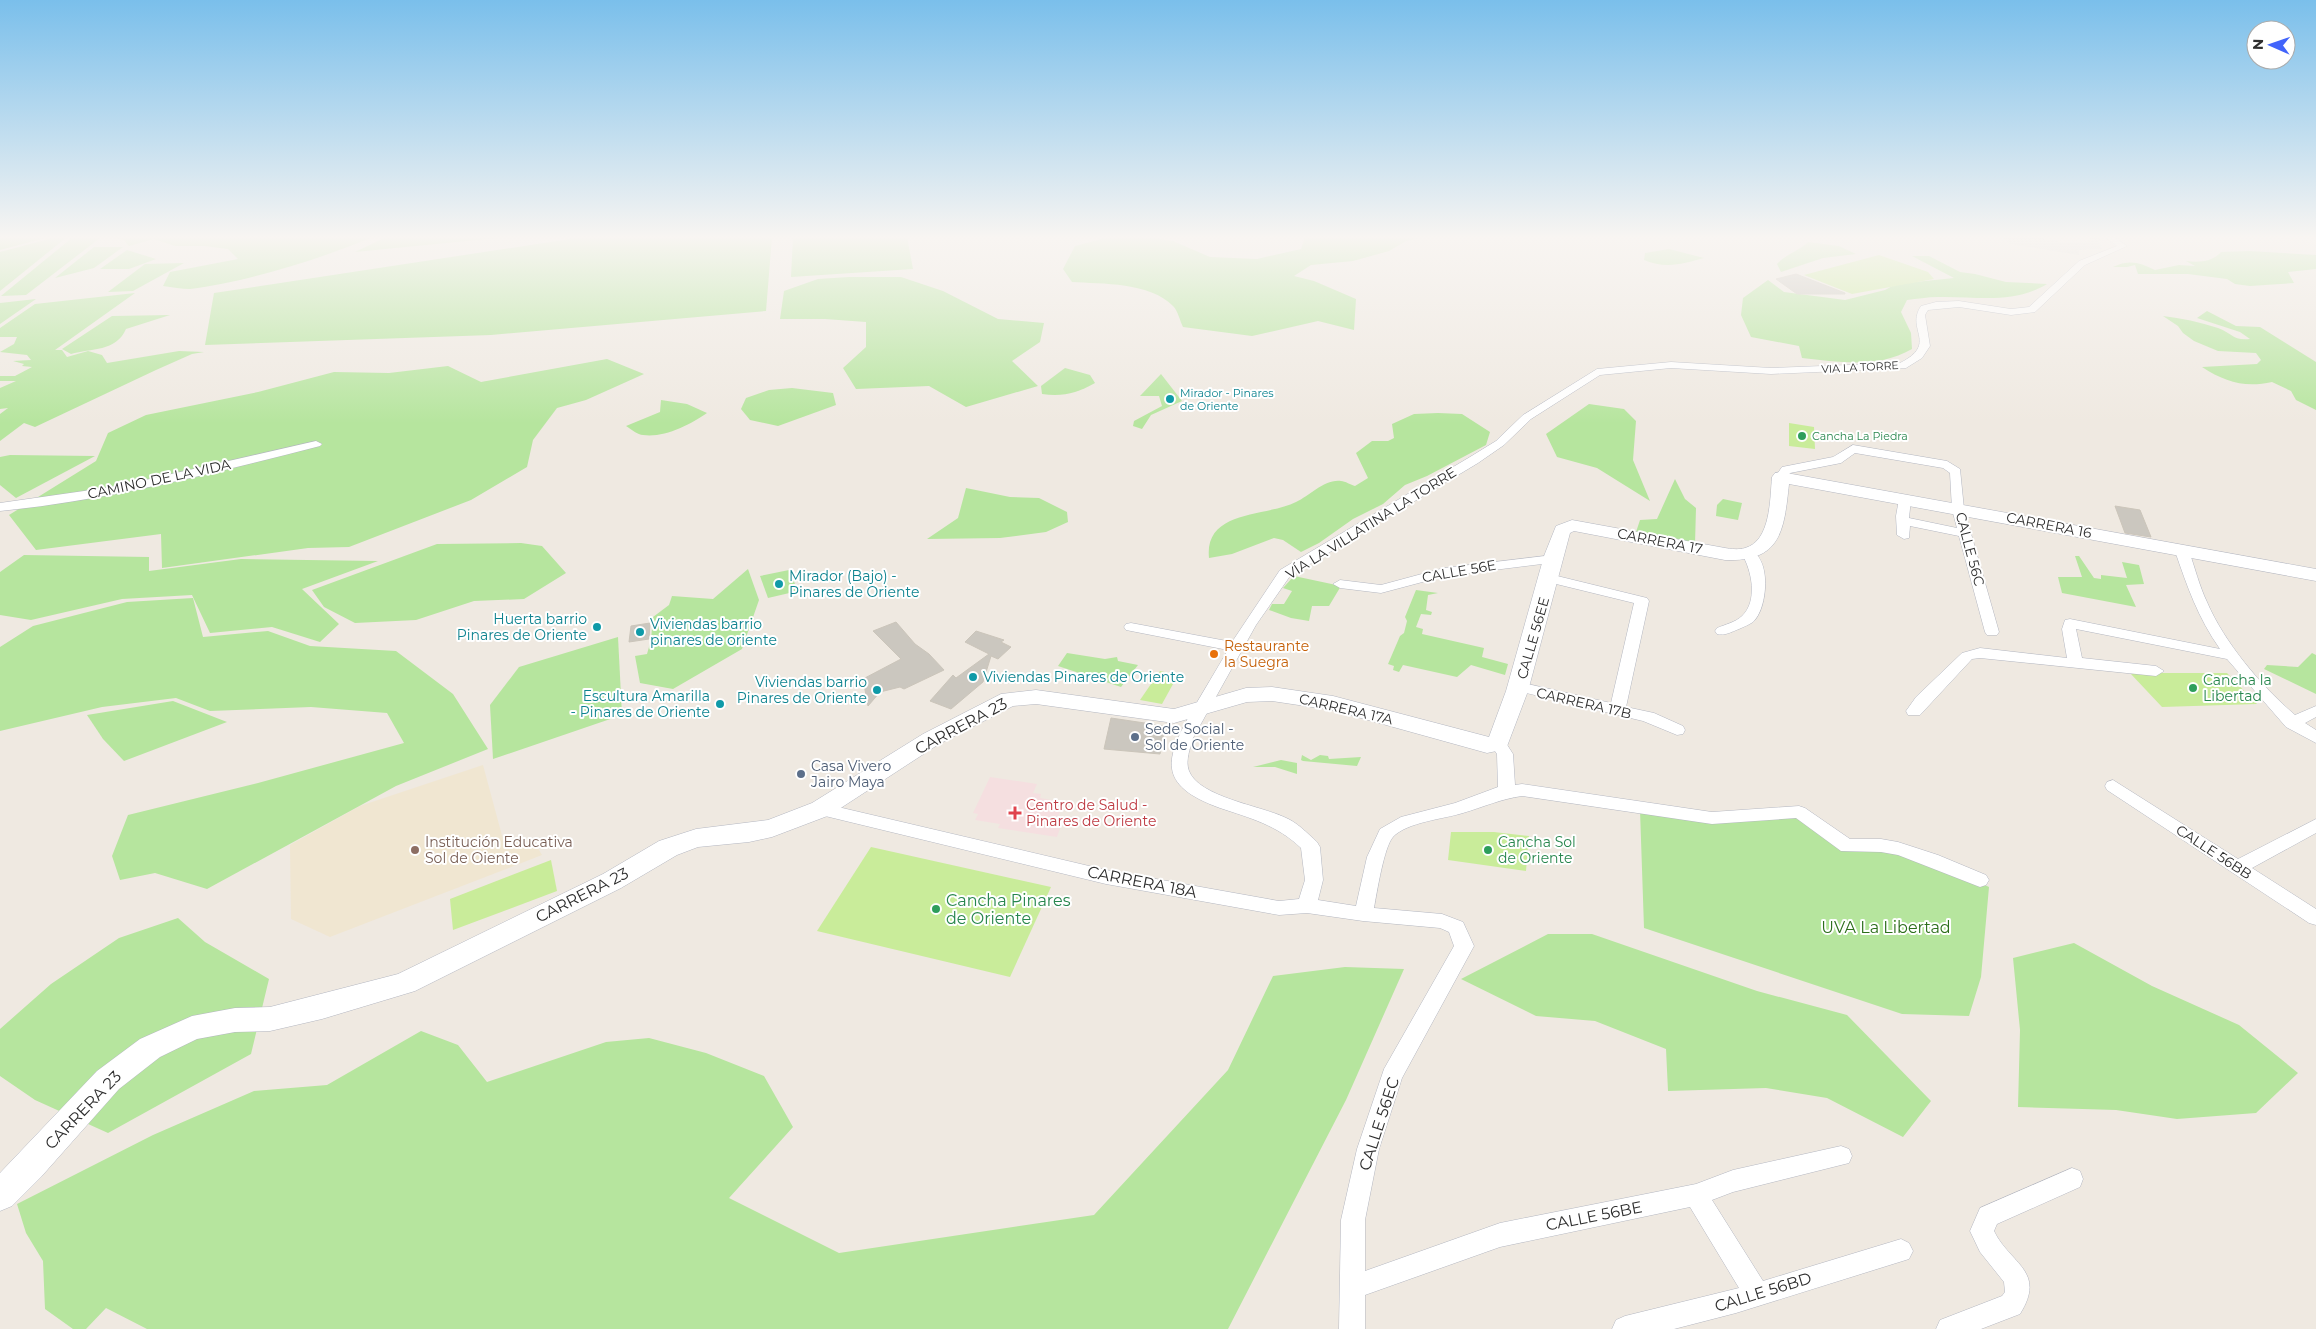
<svg xmlns="http://www.w3.org/2000/svg" width="2316" height="1329" font-family="Montserrat,sans-serif">
	<rect width="100%" height="100%" fill="#efe9e1"/>
	<!-- education -->
	<path fill="#f0e6d1" d="M483,765l21,78 28,-5 10,17 -212,82 -39,-18 -1,-74 70,-39z"/>
	<!-- medical -->
	<path fill="#f5dfe0" d="M990,777l47,7 -4,9 8,1 -1,4 17,3 -1,3 7,2 -6,13 6,1 -6,17 -59,-9 2,-4 -25,-4 3,-6 -5,-1z"/>
	<!-- green -->
	<g fill="#b6e59e">
		<path d="M0,237h40l5,1 -45,12z"/>
		<path d="M56,237h11l-67,54v-39z"/>
		<path d="M73,237l27,1 -74,57 -25,1z"/>
		<path d="M113,237h260c-53,22 -126,45 -183,52 -8,0 -18,-2 -27,-3l7,-14 68,-13 -10,-10 -24,-3h-29l-21,-7 -25,7 -5,-6z"/>
		<path d="M386,237h121l-152,15z"/>
		<path d="M583,237h189l-6,74 -275,24 -286,10 9,-52z"/>
		<path d="M793,237h114l6,32 -122,8z"/>
		<path d="M1109,237h36l28,4 37,16 47,2 44,-10 4,-12h118l-17,4 -17,10 -36,10 -42,4 -17,11 20,5 42,18 -2,31 -36,-9 -66,15 -69,-9c-3,-6 -5,-16 -10,-21 -23,-24 -71,-22 -101,-24l-9,-13 12,-23z"/>
		<path d="M1808,242l31,4 17,8 -33,4 -42,14 -4,-8c9,-10 22,-13 31,-22z"/>
		<path d="M94,247h29l-29,21 -39,10z"/>
		<path d="M1669,249l35,9c-21,6 -39,11 -60,2l1,-7z"/>
		<path d="M127,250l29,9 -27,10h-29z"/>
		<path d="M2249,251l67,4v14l-28,3 6,11 -44,3 -15,-2 -8,-5 -39,-5h-50l-3,-9 -8,2h-14c17,-8 27,-4 42,3l24,-5 16,1 -9,-5c15,2 27,0 35,-9z"/>
		<path d="M1912,256h17l31,16 15,2 31,8 41,2c-34,21 -71,12 -109,13 -11,0 -21,2 -31,3l-6,12 10,21 1,16c-35,20 -72,13 -110,9l-3,-12 -48,-9 -10,-22 2,-17 25,-18 16,12 61,8 40,-10 11,-6 58,-6z"/>
		<path d="M184,263l-51,28 -25,1 37,-28z"/>
		<path d="M849,277h52l42,14 55,28 46,4 -4,19 -28,19 26,25 -72,21 -37,-21 -73,3 -13,-21 23,-21v-25l-41,-3h-45l4,-28 34,-12z"/>
		<path d="M135,293l-80,57h7l5,7 21,-6 14,4 5,8 72,-12 25,1 -12,2 -36,16 -121,57 -11,-4 -24,18v-27l8,-6 -8,1v-21l16,-7h-16v-5h15l17,-9 -10,-1 2,-2 -11,-3 18,-1 -4,-5 -27,-3 14,-8 3,-7h-17v-9l35,-24z"/>
		<path d="M36,299l-36,25v-21z"/>
		<path d="M2207,311l29,15 24,1 56,35v48l-20,-10 -5,-9 -19,-9c-27,6 -47,0 -70,-15l55,-3 4,-4 -5,-7 -38,-2 -24,-10 -11,-8 -5,-7 -15,-10c18,2 37,6 55,12 14,5 15,13 32,11l-10,-7 -43,-14z"/>
		<path d="M170,315l-44,14c-10,23 -35,19 -55,25l-9,-5 50,-33z"/>
		<path d="M607,359l37,15 -58,26 -29,8 -24,32 -6,27 -56,33 -122,47 -41,1 -146,20 -1,-34 -125,16 -27,-35 87,-54 12,-28 38,-18 112,-23 76,-20 55,1 59,-7 33,16z"/>
		<path d="M1065,368l25,7 5,8c-18,10 -32,14 -53,11l-1,-8z"/>
		<path d="M1161,374l21,27 -31,14 -9,14 -9,-3 1,-5 28,-15 -3,-10h-19z"/>
		<path d="M792,388l41,5 3,12 -58,21 -28,-6 -9,-11 5,-11 23,-8z"/>
		<path d="M661,400l26,4 20,9c-17,12 -43,25 -64,22 -5,0 -12,-6 -17,-9l34,-14z"/>
		<path d="M1589,404l35,5 12,12 -3,39 17,41 -53,-33 -40,-11 -11,-23z"/>
		<path d="M1438,413l24,1 28,18 -4,13 -59,31 -22,9 -22,19 -30,15 -34,24 -18,9 -18,-12 -9,-2 -42,16 -23,4c-5,-49 58,-41 87,-56 14,-6 28,-23 45,-21 4,0 10,4 14,5l13,-8 -12,-25 16,-12h16l6,-3 -2,-14 22,-10z"/>
		<path d="M10,455l85,1 -79,42 -16,-13v-28z"/>
		<path d="M1675,479l10,20 11,9 -1,36 -59,-12 4,-12 17,-1z"/>
		<path d="M966,488l44,9 29,1 28,14 1,10 -22,10 -46,6 -73,1 31,-21z"/>
		<path d="M1723,499l19,4 -4,17 -22,-4 1,-11z"/>
		<path d="M521,543l21,3 24,27 -42,26 -50,2 -58,19 -61,3 -31,-16 -12,-17 125,-46z"/>
		<path d="M24,555l125,2v14l92,-12 137,2 -76,28 37,35 -19,18 -48,-15 -62,6 -18,-38 -70,4 -91,21 -31,-5v-43z"/>
		<path d="M2075,556h4l15,22 7,1v-4l26,3 -5,-16 17,3 5,19 -18,1 10,22 -74,-14 -4,-16h24z"/>
		<path d="M748,569l11,31 -17,49 -69,40 -33,-6 -5,-27 12,-2 4,-14 2,-23 16,-12 3,-9 41,3z"/>
		<path d="M789,570l9,21 -30,7 -8,-22z"/>
		<path d="M1294,576l47,10 -12,20h-17l-3,15 -18,-3 -22,-8 3,-6h12l8,-13 -9,-3z"/>
		<path d="M1416,590l22,3 -10,2 -2,15 6,2 -1,3 -10,-1 -5,13 7,2 -1,5 62,14 -2,9 26,7 -3,11 -34,-10 -14,12 -54,-12 -4,7 -6,-2 1,-4 -6,-2 12,-28 4,-3 3,-12 -2,-4z"/>
		<path d="M193,598l10,39 65,-6 42,15 86,5 57,43 35,55 -92,37 -189,103 -52,-16 -35,7 -8,-24 16,-41 130,-32 146,-40 -17,-30 -76,-6 -101,4 -34,-13 -74,9 -102,24v-84l33,-21 94,-24z"/>
		<path d="M618,637l4,78 -129,44 -3,-54 29,-38z"/>
		<path d="M1067,653l38,6 12,-2 1,4 20,4 -17,22 -63,-21z"/>
		<path d="M2312,653l4,2v39l-52,-25 3,-4 31,2z"/>
		<path d="M173,701l54,21 -103,39 -21,-22 -16,-24z"/>
		<path d="M1302,755l9,5 9,-5 8,1 1,3 32,-2 -4,9 -54,-5 -2,-1z"/>
		<path d="M1281,760l16,3v11l-22,-7h-22z"/>
		<path d="M1640,810l76,10 71,-7 74,32 89,23 39,19 -8,90 -12,39 -67,-2 -258,-86z"/>
		<path d="M178,918l27,24 64,37 -18,75 -143,79 -73,-33 -35,-24v-47l51,-45 68,-46z"/>
		<path d="M1548,934h44l165,57 90,24 84,86 -28,36 -76,-39 -61,-10 -98,3 -2,-42 -71,-28 -59,-5 -75,-37z"/>
		<path d="M2074,943l78,43 87,39 59,48 -42,40 -79,6 -61,-9 -98,-3 2,-77 -7,-72z"/>
		<path d="M1345,967l59,2 -58,131 -118,229h-1081l-41,-21 -20,21h-13l-28,-20 -2,-48 -17,-28 -9,-29 136,-69 101,-44 73,-6 94,-54 37,14 29,37 119,-40 43,-4 57,15 58,23 29,51 -64,71 110,55 255,-38 134,-145 45,-94z"/>
	</g>
	<!-- pitch -->
	<g fill="#c9ec9a">
		<path d="M1879,255l49,17 6,7 -82,15 -48,-19z"/>
		<path d="M1789,423l25,4 1,22 -26,-3z"/>
		<path d="M1160,671l18,4 -16,29 -22,-4z"/>
		<path d="M2130,673h97l30,31 -95,3z"/>
		<path d="M1451,832h43l35,4 -3,35 -78,-11z"/>
		<path d="M871,847l180,40 -41,90 -193,-46z"/>
		<path d="M551,860l6,31 -104,39 -3,-31z"/>
	</g>
	<!-- plaza -->
	<path fill="#dfdcd8" d="M2002,237h32l33,6 27,-2 -7,-4h11l5,4h-5l4,8 -23,1v5l-69,-11z"/>
	<!-- building -->
	<g fill="#cbc7bf" stroke="#cbc5ba">
		<path d="M1796,274l49,19v1h-48l-21,-15z"/>
		<path d="M2115,506l25,4 11,27 -26,-4z"/>
		<path d="M896,622l19,22 14,10 15,16 -40,19 -4,-2 -20,5 -12,14 -5,-27 38,-20 -28,-28z"/>
		<path d="M650,623l-1,16 -20,3 2,-16z"/>
		<path d="M976,631l28,9 -3,2 10,5 -13,12 -7,-3 -8,26 -32,27 -21,-8 23,-26 3,3 33,-24 -24,-12z"/>
		<path d="M1111,718l54,8 -5,28 -56,-5z"/>
	</g>
	<g fill="none" stroke-linecap="round" stroke-linejoin="round">
		<defs>
			<g id="street">
				<path d="M2105,237h9l13,9 -42,19 -50,47 -24,3 -52,-8 -31,3 -3,5 5,31 -8,12 -16,10 -135,6 -100,-6 -71,7 -69,44 -27,26 -26,18 -188,113 -34,49 -63,113c-3,11 -8,22 -4,33 10,26 72,35 95,46 13,5 23,16 33,25l3,5 3,33 -5,20 38,6 11,-49 13,-28 21,-12 54,-14 43,-16 -1,-33 -7,-10 2,-4h12l9,14 2,31 7,-1 190,28 87,-6 6,2 45,31h31l17,3 40,13 48,20 3,5 -3,5 -6,2 -82,-32 -17,-3 -40,-1 -45,-33 -84,6 -190,-28c-21,3 -39,11 -59,17 -19,6 -56,9 -70,24 -9,10 -16,55 -19,71l68,6 21,8 11,24 -72,132 -23,71 -14,71v51l135,-48 196,-39 37,-14 108,-24 8,3 3,7 -3,7 -116,29 -21,8 51,81 138,-42 8,4 4,8 -4,8 -173,54 -62,16h-62l4,-9 9,-4 114,-28 -49,-81 -190,40 -135,48v34h-26l2,-109 16,-71 27,-80 70,-123 -5,-14 -9,-4 -77,-7 -56,-8 -28,2 -173,-31 -285,-69 -6,-2 -3,-4 3,-4 6,-2 285,67 173,31 20,-2 6,-19 -4,-32c-24,-23 -51,-30 -81,-40 -64,-23 -55,-49 -27,-99 12,-20 23,-39 35,-59l-102,-20 -2,-3 2,-3 5,-1 101,19 48,-72 190,-113 26,-16 27,-26 74,-46 74,-7 100,6 129,-5c39,-20 5,-33 21,-57l15,-4 23,-1 52,8 18,-2 50,-46 38,-15z"/>
				<path d="M316,441l6,3 -2,2c-106,27 -211,54 -320,65v-8l119,-17z"/>
				<path d="M1853,445l94,16 13,8 4,40 35,123 -2,3h-10l-2,-3 -26,-96 -49,-10 -1,12 -5,1 -7,-4 -1,-19 3,-17 6,-4 6,4 -2,19 48,10 -5,-19 -2,-36 -7,-5 -88,-15 -14,10 -51,10 -5,7h-8l-2,-3 7,-10 51,-10z"/>
				<path d="M2182,547l7,4c6,17 10,34 18,51 17,40 54,84 88,113l21,-9v11l-11,6 11,7v13l-30,-16 -59,-68 -151,-30 6,29 74,8 8,5 -8,5 -176,-18 -8,1 -52,56h-12l-2,-4 10,-14 46,-44 18,-5 87,10 -5,-29 3,-9 5,-1 150,30c-22,-31 -33,-63 -45,-98z"/>
				<path d="M1749,550c23,6 19,59 4,72 -4,3 -10,5 -14,7 -8,3 -14,7 -22,5l-2,-3 2,-3c7,-3 19,-6 25,-12 16,-15 10,-45 0,-62z"/>
				<path d="M1553,555l5,1 2,3 -2,3 -113,14 -64,17 -41,-5 -7,-4 7,-4 41,5 63,-17z"/>
				<path d="M1549,574l98,24 2,3 -23,106 28,6 29,13 2,4 -2,4 -6,1 -34,-14 -129,-31 -3,-3 3,-3 5,-2 92,21 23,-100 -90,-22 -2,-3 2,-3z"/>
				<path d="M2113,780l125,79 78,-40v14l-64,35 64,41v16l-7,-2 -202,-133 -2,-4 2,-4z"/>
				<path d="M2072,1168l8,3 3,8 -3,8 -83,37 -3,7c16,33 53,40 26,83l-39,15h-45l4,-9 62,-24 3,-4 -1,-10 -24,-30 -10,-21 10,-23z"/>
			</g>
			<path id="secondary" d="M1781,472l535,97v12l-527,-97c-5,47 -8,78 -64,76l-151,-29 -4,2 -42,158 -22,58 -19,4 -155,-43 -60,-9 -25,1 -73,21 -138,-19 -23,2 -74,38 -109,71 -58,22 -23,5 -51,5 -21,8 -56,33 -206,103 -93,28 -52,12 -35,1 -38,7 -37,18 -41,32 -78,88 -29,29 -12,5v-38l97,-102 43,-32 52,-23 43,-8 35,-1 128,-33 205,-100 56,-33 37,-12 72,-9 44,-17 111,-69 78,-40 35,-4 138,19 72,-21 26,-1 61,9 156,41 17,-46 38,-135 12,-30 16,-6 153,28c6,1 14,2 20,0 26,-7 25,-50 27,-71l3,-4z"/>
		</defs>
		<!-- street casing -->
		<use href="#street" stroke="#b4b7c1" stroke-width="1"/>
		<!-- secondary casing -->
		<use href="#secondary" stroke="#b4b7c1" stroke-width="1"/>
		<!-- street -->
		<use href="#street" fill="#fff" fill-rule="evenodd"/>
		<!-- secondary -->
		<use href="#secondary" fill="#fff" fill-rule="evenodd"/>
	</g>
	<!-- sky -->
	<linearGradient id="sky" x2="0" y2="1"><stop stop-color="#7abfeb"/><stop offset="0.56" stop-color="#f8f5f2"/><stop offset="1" stop-color="#f8f5f2" stop-opacity="0"/></linearGradient>
	<rect width="2316" height="423" fill="url(#sky)"/>
	<!-- markers -->
	<g fill="#0f9aa8" stroke="#fff" stroke-width="2">
		<circle cx="1170" cy="399" r="5"/>
		<circle cx="779" cy="584" r="5"/>
		<circle cx="597" cy="627" r="5"/>
		<circle cx="640" cy="632" r="5"/>
		<circle cx="973" cy="677" r="5"/>
		<circle cx="877" cy="690" r="5"/>
		<circle cx="720" cy="704" r="5"/>
	</g>
	<g fill="#2e9e5b" stroke="#fff" stroke-width="2">
		<circle cx="1802" cy="436" r="5"/>
		<circle cx="2193" cy="688" r="5"/>
		<circle cx="1488" cy="850" r="5"/>
		<circle cx="936" cy="909" r="5"/>
	</g>
	<circle fill="#e8710a" stroke="#fff" stroke-width="2" cx="1214" cy="654" r="5"/>
	<g fill="#5c6f8a" stroke="#fff" stroke-width="2">
		<circle cx="1135" cy="737" r="5"/>
		<circle cx="801" cy="774" r="5"/>
	</g>
	<path fill="#e0444e" stroke="#fff" stroke-width="2" d="M1012.5 805.5h5v5h5v5h-5v5h-5v-5h-5v-5h5z"/>
	<circle fill="#8d6e63" stroke="#fff" stroke-width="2" cx="415" cy="850" r="5"/>
	<g text-anchor="middle" dominant-baseline="central" stroke-width="4" stroke-linejoin="round" paint-order="stroke">
		<!-- far-street labels -->
		<g font-size="11" fill="#2e2e2e" stroke="#fff">
			<text transform="translate(1860 367) rotate(-3)">VIA LA TORRE</text>
		</g>
		<!-- far-culture labels -->
		<g font-size="11" fill="#0d838f" stroke="#fff" text-anchor="start">
			<text x="1180" y="393">Mirador - Pinares<tspan x="1180" dy="13">de Oriente</tspan></text>
		</g>
		<!-- far-leisure labels -->
		<g font-size="11" fill="#27864d" stroke="#fff" text-anchor="start">
			<text x="1812" y="436">Cancha La Piedra</text>
		</g>
		<!-- street labels -->
		<g font-size="14" fill="#2e2e2e" stroke="#fff">
			<text transform="translate(159 479) rotate(-12)">CAMINO DE LA VIDA</text>
			<text transform="translate(1371 523) rotate(-32)">VÍA LA VILLATINA LA TORRE</text>
			<text transform="translate(2049 525) rotate(11)">CARRERA 16</text>
			<text transform="translate(1660 541) rotate(11)">CARRERA 17</text>
			<text transform="translate(1970 549) rotate(75)">CALLE 56C</text>
			<text transform="translate(1459 571) rotate(-10)">CALLE 56E</text>
			<text transform="translate(1533 638) rotate(-74)">CALLE 56EE</text>
			<text transform="translate(1584 703) rotate(13)">CARRERA 17B</text>
			<text transform="translate(1346 709) rotate(13)">CARRERA 17A</text>
			<text transform="translate(2214 852) rotate(33)">CALLE 56BB</text>
		</g>
		<!-- culture labels -->
		<g font-size="14" fill="#0d838f" stroke="#fff" text-anchor="start">
			<text x="789" y="576">Mirador (Bajo) -<tspan x="789" dy="16">Pinares de Oriente</tspan></text>
			<text x="587" y="619" text-anchor="end">Huerta barrio<tspan x="587" dy="16">Pinares de Oriente</tspan></text>
			<text x="650" y="624">Viviendas barrio<tspan x="650" dy="16">pinares de oriente</tspan></text>
			<text x="983" y="677">Viviendas Pinares de Oriente</text>
			<text x="867" y="682" text-anchor="end">Viviendas barrio<tspan x="867" dy="16">Pinares de Oriente</tspan></text>
			<text x="710" y="696" text-anchor="end">Escultura Amarilla<tspan x="710" dy="16">- Pinares de Oriente</tspan></text>
		</g>
		<!-- food labels -->
		<g font-size="14" fill="#c56008" stroke="#fff" text-anchor="start">
			<text x="1224" y="646">Restaurante<tspan x="1224" dy="16">la Suegra</tspan></text>
		</g>
		<!-- leisure labels -->
		<g font-size="14" fill="#27864d" stroke="#fff" text-anchor="start">
			<text x="2203" y="680">Cancha la<tspan x="2203" dy="16">Libertad</tspan></text>
			<text x="1498" y="842">Cancha Sol<tspan x="1498" dy="16">de Oriente</tspan></text>
		</g>
		<!-- service labels -->
		<g font-size="14" fill="#4e5e75" stroke="#fff" text-anchor="start">
			<text x="1145" y="729">Sede Social -<tspan x="1145" dy="16">Sol de Oriente</tspan></text>
			<text x="811" y="766">Casa Vivero<tspan x="811" dy="16">Jairo Maya</tspan></text>
		</g>
		<!-- health labels -->
		<g font-size="14" fill="#be3a42" stroke="#fff" text-anchor="start">
			<text x="1026" y="805">Centro de Salud -<tspan x="1026" dy="16">Pinares de Oriente</tspan></text>
		</g>
		<!-- education labels -->
		<g font-size="14" fill="#785e54" stroke="#fff" text-anchor="start">
			<text x="425" y="842">Institución Educativa<tspan x="425" dy="16">Sol de Oiente</tspan></text>
		</g>
		<!-- near-street labels -->
		<g font-size="16" fill="#2e2e2e" stroke="#fff">
			<text transform="translate(961 726) rotate(-28)">CARRERA 23</text>
			<text transform="translate(1142 882) rotate(11)">CARRERA 18A</text>
			<text transform="translate(582 895) rotate(-27)">CARRERA 23</text>
			<text transform="translate(83 1110) rotate(-46)">CARRERA 23</text>
			<text transform="translate(1379 1124) rotate(-72)">CALLE 56EC</text>
			<text transform="translate(1594 1216) rotate(-11)">CALLE 56BE</text>
			<text transform="translate(1763 1292) rotate(-17)">CALLE 56BD</text>
		</g>
		<!-- near-leisure labels -->
		<g font-size="16" fill="#27864d" stroke="#fff" text-anchor="start">
			<text x="946" y="900">Cancha Pinares<tspan x="946" dy="18">de Oriente</tspan></text>
		</g>
		<!-- near-park labels -->
		<g font-size="16" fill="#2c6e1b" stroke="#fff">
			<text x="1886" y="927">UVA La Libertad</text>
		</g>
	</g>
	<!-- north arrow -->
	<g transform="translate(2271 45) rotate(272)"><circle r="24" fill="#ffffff" stroke="#ababab"/>
	<path d="M0-4L9 19L0 12L-9 19Z" fill="#4264fb"/>
	<text y="-8" font-size="14" font-weight="bold" text-anchor="middle" fill="#2e2e2e">N</text>
	</g>
</svg>
